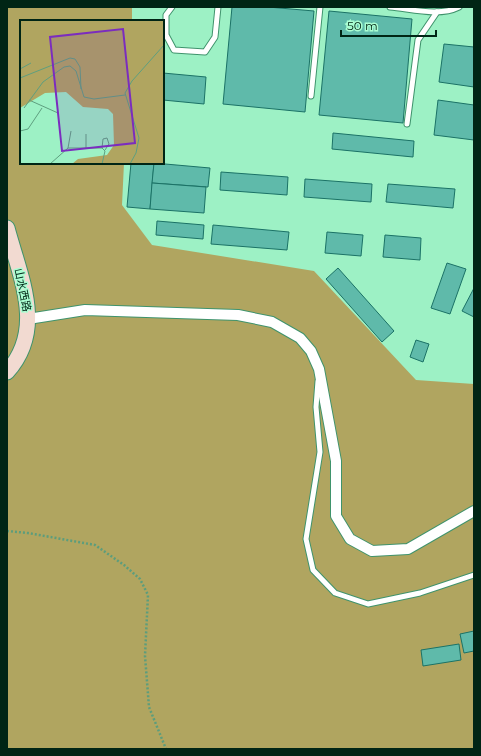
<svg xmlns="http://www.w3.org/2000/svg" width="481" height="756" font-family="Montserrat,'Noto Sans SC',sans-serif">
	<rect width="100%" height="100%" fill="#9df1c5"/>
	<!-- forest -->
	<path fill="#b0a560" d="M7,7h125v14h-111v142h103l-2,42 30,40 162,26 102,109 58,4v365h-467z"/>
	<!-- building -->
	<g fill="#5fbaaa" stroke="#1b7266">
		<path d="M232,7h36l46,4 -9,101 -82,-8z"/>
		<path d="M329,11l83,8 -9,104 -84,-8z"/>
		<path d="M444,44l30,3v40l-35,-5z"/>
		<path d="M163,73l43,4 -2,27 -41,-4z"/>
		<path d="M438,100l36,5v35l-40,-5z"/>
		<path d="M333,133l81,8 -1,16 -81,-8z"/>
		<path d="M131,163h23l-4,46 -23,-2z"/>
		<path d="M154,163l56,5 -2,19 -56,-4z"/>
		<path d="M221,172l67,5 -1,18 -67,-5z"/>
		<path d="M305,179l67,5 -1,18 -67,-5z"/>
		<path d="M152,183l54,4 -2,26 -54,-4z"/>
		<path d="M388,184l67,5 -2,19 -67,-6z"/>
		<path d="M157,221l47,4 -1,14 -47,-4z"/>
		<path d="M213,225l76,7 -2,18 -76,-6z"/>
		<path d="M327,232l36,3 -2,21 -36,-3z"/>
		<path d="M385,235l36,3 -1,22 -37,-3z"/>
		<path d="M447,263l19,6 -16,45 -19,-6z"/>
		<path d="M338,268l56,63 -12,11 -56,-63z"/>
		<path d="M474,288v29l-12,-6z"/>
		<path d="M416,340l13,4 -6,18 -13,-5z"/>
		<path d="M474,631v20l-10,2 -4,-19z"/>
		<path d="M459,644l2,16 -38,6 -2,-16z"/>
	</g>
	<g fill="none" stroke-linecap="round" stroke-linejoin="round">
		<defs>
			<g id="lane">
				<path d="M172,7l-6,8v20l8,15 31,2 10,-15 3,-30"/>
				<path d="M390,7c22,2 49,10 69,0"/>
				<path d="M311,96l9,-89"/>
				<path d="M407,124l11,-84 19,-28"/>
				<path d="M318,381l-2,26 4,45 -14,87 7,31 22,23 33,11 52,-11 54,-18"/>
			</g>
			<path id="street" d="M28,319l57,-9 153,5 34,7 28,16 11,13 8,18 17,92v55l14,23 22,12 36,-2 66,-38"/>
			<path id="secondary" d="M7,228c13,49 39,101 0,144"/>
		</defs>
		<!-- lane casing -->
		<use href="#lane" stroke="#3f936c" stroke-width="7"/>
		<!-- street casing -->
		<use href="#street" stroke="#3f936c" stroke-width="12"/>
		<!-- secondary casing -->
		<use href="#secondary" stroke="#3f936c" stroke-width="17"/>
		<!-- path -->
		<path stroke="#5c9d7c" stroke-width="2.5" stroke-dasharray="2 2" stroke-linecap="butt" d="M7,531l21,2 67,12 29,20 16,14 8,16 -3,61 4,51 17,42"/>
		<!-- lane -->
		<use href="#lane" stroke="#fff" stroke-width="5"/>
		<!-- street -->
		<use href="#street" stroke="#fff" stroke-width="10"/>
		<!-- secondary -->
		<use href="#secondary" stroke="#f2dad1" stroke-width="15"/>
	</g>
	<g text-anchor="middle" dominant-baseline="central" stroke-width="3" stroke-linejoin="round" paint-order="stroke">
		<!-- street labels -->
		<g font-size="11" fill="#002515" stroke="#aafed2">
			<text transform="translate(23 290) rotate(78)">山水西路</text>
		</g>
	</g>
	<!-- overview -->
	<g transform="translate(20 20)">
		<rect width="144" height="144" fill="#9df1c5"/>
		<path d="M0,0h144v144h-92l6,-5 29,-4 7,-10 -1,-31 -5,-5 -25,-2 -17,-15 -21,1 -25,15z" fill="#b0a560"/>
		<path fill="none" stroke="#5e9f7f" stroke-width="1" d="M0,49l11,-6M0,58l50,-20 5,1 5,8 1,22M9,80l29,13M4,88l19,-26 21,-15 6,-1 6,5 8,26 10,2 31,-4M0,111l8,-2 14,-21M48,128l3,-17M66,128v-14M82,128l1,-9 4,-1 2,6 -4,6M30,144l18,-16h34l3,3 -3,13M110,144l6,-11 3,-15 -14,-45 7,-12 32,-36"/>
		<path fill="#7b2cbf" fill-opacity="0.15" stroke="#7b2cbf" stroke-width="2" d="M103,9l12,114 -73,8 -12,-114z"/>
		<rect width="144" height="144" fill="none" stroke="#002515" stroke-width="2"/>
	</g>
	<!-- border -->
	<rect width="481" height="756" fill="none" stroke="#002515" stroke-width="16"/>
	<!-- scale -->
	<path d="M341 30v6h95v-6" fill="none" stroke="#002515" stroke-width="2"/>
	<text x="347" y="30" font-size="12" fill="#002515" stroke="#aafed2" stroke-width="3" paint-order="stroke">50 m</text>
</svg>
